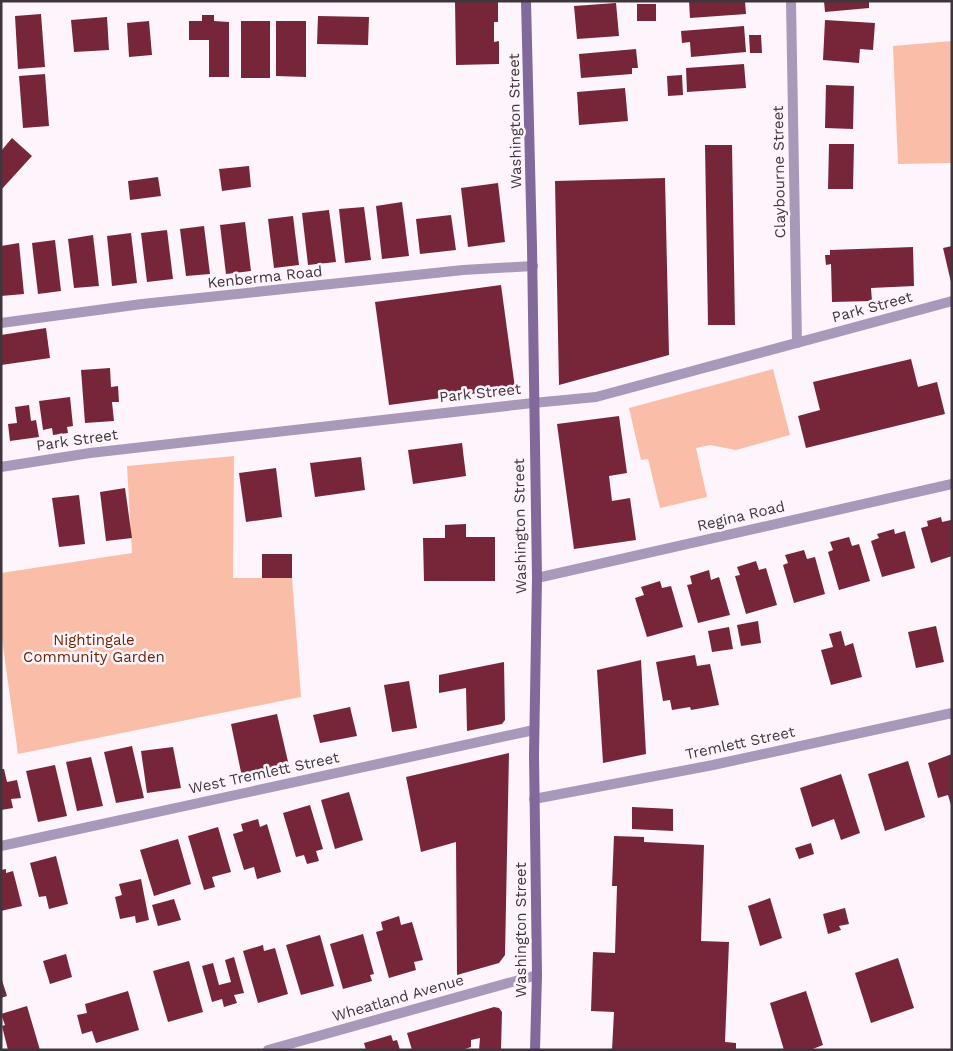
<svg xmlns="http://www.w3.org/2000/svg" width="953" height="1051" font-family="'Work Sans',sans-serif">
	<rect width="100%" height="100%" fill="#fdf5fb"/>
	<!-- green -->
	<g fill="#fabea8">
		<path d="M952,41v122l-54,1 -5,-118z"/>
		<path d="M773,369l17,66 -54,15 -26,-5 -14,3 11,49 -47,11 -12,-49 -7,1 -12,-52z"/>
		<path d="M234,456l-1,122h59l9,119 -283,57 -17,-122v-59l131,-20 -5,-87z"/>
	</g>
	<!-- building -->
	<g fill="#77263a">
		<path d="M455,1h43v21h-4v20l5,-1v23l-43,1z"/>
		<path d="M689,1h56l1,13 -56,4z"/>
		<path d="M824,1h45v7l-44,4z"/>
		<path d="M616,3l3,33 -42,3 -3,-33z"/>
		<rect x="637" y="4" width="19" height="17"/>
		<path d="M41,14l4,53 -27,2 -3,-53z"/>
		<path d="M202,15h12v6l15,1v55h-20v-37h-20v-19h13z"/>
		<path d="M318,16l51,1 -1,28 -51,-1z"/>
		<path d="M107,17l2,33 -35,2 -3,-32z"/>
		<path d="M825,20l50,3 -2,27 -13,-1 -1,14 -36,-3z"/>
		<path d="M149,21l3,34 -23,2 -2,-34z"/>
		<rect x="241" y="21" width="29" height="57"/>
		<path d="M276,21h30v56l-30,-1z"/>
		<path d="M744,26l2,26 -55,5 -1,-15 -8,1 -1,-12z"/>
		<path d="M749,35h12l1,18h-12z"/>
		<path d="M636,49l2,19h-6v6l-51,4 -2,-24z"/>
		<path d="M744,64l2,24 -59,4 -1,-24z"/>
		<path d="M45,74l4,52 -26,2 -4,-52z"/>
		<path d="M682,75l1,20 -15,1 -1,-20z"/>
		<path d="M826,85l28,1 -1,43 -28,-1z"/>
		<path d="M625,88l3,33 -49,4 -2,-33z"/>
		<path d="M12,138l20,18 -31,34v-39z"/>
		<path d="M829,144h25l-1,45h-25z"/>
		<path d="M705,145h27l3,180h-27z"/>
		<path d="M249,166l2,21 -29,4 -3,-22z"/>
		<path d="M158,177l3,19 -31,4 -2,-19z"/>
		<path d="M665,178l4,177 -110,30 -4,-204z"/>
		<path d="M498,183l7,59 -37,5 -7,-59z"/>
		<path d="M402,202l7,54 -27,3 -6,-53z"/>
		<path d="M364,207l7,53 -26,3 -6,-54z"/>
		<path d="M329,210l7,52 -28,3 -6,-52z"/>
		<path d="M451,215l5,35 -36,4 -4,-35z"/>
		<path d="M293,216l6,49 -25,3 -6,-49z"/>
		<path d="M245,222l6,49 -25,3 -6,-49z"/>
		<path d="M204,226l6,48 -24,2 -6,-47z"/>
		<path d="M167,230l6,49 -26,3 -6,-49z"/>
		<path d="M131,233l6,50 -25,3 -5,-50z"/>
		<path d="M93,235l6,51 -25,2 -6,-49z"/>
		<path d="M55,240l6,51 -23,3 -6,-51z"/>
		<path d="M19,243l5,51 -23,2v-50z"/>
		<path d="M952,246v36h-1l-8,-34z"/>
		<path d="M913,247l1,39 -43,2 1,13 -40,1 -1,-38 -5,1 -1,-10h5v-5z"/>
		<path d="M501,285l14,103 -126,17 -14,-103z"/>
		<path d="M46,328l4,30 -49,7v-30z"/>
		<path d="M911,359l7,28 19,-5 8,32 -139,34 -8,-32 22,-6 -7,-28z"/>
		<path d="M110,368l1,19 7,-1 1,16h-7l2,19 -29,2 -4,-53z"/>
		<path d="M70,397l3,29 -6,1 1,6 -15,2 -1,-7 -9,2 -4,-29z"/>
		<path d="M29,405l2,16 5,-1 3,17 -29,4 -2,-17 9,-1 -2,-16z"/>
		<path d="M619,416l8,57 -18,3 3,25 18,-3 6,42 -62,9 -17,-125z"/>
		<path d="M462,443l4,33 -53,8 -5,-34z"/>
		<path d="M361,457l4,33 -50,7 -5,-34z"/>
		<path d="M276,468l6,49 -36,5 -7,-49z"/>
		<path d="M125,488l7,50 -26,3 -6,-49z"/>
		<path d="M79,495l6,49 -26,3 -7,-49z"/>
		<path d="M941,517l1,5 9,-2 1,4v32l-21,7 -10,-35 7,-2 -1,-5z"/>
		<path d="M466,524v13h29v44h-71l-1,-43h22v-13z"/>
		<path d="M894,529l1,5 10,-3 10,37 -33,9 -11,-36 8,-3 -2,-4z"/>
		<path d="M849,537l3,9 7,-2 11,37 -31,9 -11,-38 5,-2 -3,-8z"/>
		<path d="M804,550l3,9 8,-2 10,37 -31,9 -11,-38 5,-2 -3,-8z"/>
		<rect x="262" y="554" width="30" height="24"/>
		<path d="M756,561l3,9 7,-2 11,37 -31,9 -11,-38 5,-1 -3,-8z"/>
		<path d="M709,570l2,10 8,-3 11,38 -32,8 -11,-38 5,-1 -2,-8z"/>
		<path d="M660,581l2,7 9,-2 12,41 -36,10 -12,-39 9,-3 -3,-8z"/>
		<path d="M758,621l3,22 -20,3 -4,-21z"/>
		<path d="M936,626l8,36 -28,6 -8,-36z"/>
		<path d="M729,627l4,22 -21,3 -4,-21z"/>
		<path d="M841,631l4,15 8,-3 9,34 -31,8 -10,-35 12,-3 -4,-13z"/>
		<path d="M695,655l2,11 13,-2 9,41 -28,5 -1,-3 -18,3 -2,-10 -7,1 -7,-39z"/>
		<path d="M641,660l5,94 -43,9 -6,-93z"/>
		<path d="M504,662l1,58 -3,4 -35,7 -1,-43 -27,5v-18z"/>
		<path d="M409,681l8,47 -25,4 -8,-47z"/>
		<path d="M350,707l7,29 -37,7 -7,-28z"/>
		<path d="M277,714l12,52 -47,11 -11,-53z"/>
		<path d="M132,746l12,52 -28,5 -12,-51z"/>
		<path d="M173,747l8,41 -34,5 -6,-42z"/>
		<path d="M509,753l-4,202 -6,8 -42,12 -1,-133 -35,10 -15,-75z"/>
		<path d="M952,754v51h-1l-3,-10 -10,3 -10,-35z"/>
		<path d="M91,757l12,49 -26,5 -11,-49z"/>
		<path d="M908,761l17,56 -40,14 -17,-57z"/>
		<path d="M55,765l12,51 -29,6 -12,-51z"/>
		<path d="M1,769h3l3,13 10,-2 4,18 -10,1 2,9 -12,2z"/>
		<path d="M841,774l19,59 -19,7 -7,-21 -22,8 -12,-39z"/>
		<path d="M349,792l14,48 -28,9 -14,-49z"/>
		<path d="M310,805l13,44 -7,2 3,10 -12,3 -3,-9 -8,2 -13,-44z"/>
		<path d="M632,807l41,2v22l-41,-2z"/>
		<path d="M258,819l2,8 7,-3 14,48 -24,7 -3,-12 -10,3 -11,-36 10,-3 -2,-7z"/>
		<path d="M218,827l13,45 -19,5 3,10 -11,3 -16,-54z"/>
		<path d="M614,836l30,1v5l60,3 -3,96 28,1 -4,100 11,1v7h-124l2,-38 -23,-1 2,-59 22,1 2,-67h-5z"/>
		<path d="M178,839l13,45 -37,12 -14,-46z"/>
		<path d="M811,843l3,11 -15,5 -4,-11z"/>
		<path d="M56,856l12,48 -19,5 -3,-13 -7,1 -9,-34z"/>
		<path d="M6,869v4l7,-2 9,35 -21,5v-41z"/>
		<path d="M141,879l8,41 -13,3 -1,-7 -15,3 -5,-22 7,-2 -3,-11z"/>
		<path d="M770,898l12,40 -22,8 -12,-40z"/>
		<path d="M174,899l7,21 -23,6 -6,-21z"/>
		<path d="M845,908l4,16 -10,2 2,4 -13,4 -5,-20z"/>
		<path d="M399,916l2,9 11,-3 11,38 -9,2 2,8 -27,8 -13,-46 7,-2 -2,-8z"/>
		<path d="M363,934l11,40 -4,1 2,6 -29,8 -13,-45z"/>
		<path d="M320,935l14,51 -33,9 -15,-50z"/>
		<path d="M263,945l1,6 11,-3 13,46 -30,9 -15,-52z"/>
		<path d="M66,954l6,23 -22,7 -7,-23z"/>
		<path d="M234,957l10,36 -10,2 3,8 -13,4 -2,-8 -10,3 -10,-36 11,-3 6,22 12,-3 -6,-22z"/>
		<path d="M898,958l16,50 -43,15 -16,-50z"/>
		<path d="M189,961l14,51 -35,10 -15,-51z"/>
		<path d="M1,977l6,19 -6,2z"/>
		<path d="M128,991l11,39 -43,13 -4,-12 -10,3 -5,-19 10,-2 -2,-9z"/>
		<path d="M806,991l17,54 -13,5h-26l-14,-47z"/>
		<path d="M27,1006l13,44h-32l-6,-24 3,-1 -4,-11z"/>
		<path d="M494,1007l5,1 3,4 -1,38h-22l1,-12 -9,2v7l-9,3h-50l-5,-17z"/>
		<path d="M391,1035l2,6 4,-1 3,10h-34l-2,-7z"/>
	</g>
	<g fill="none" stroke-linecap="round" stroke-linejoin="round">
		<!-- minor -->
		<g stroke="#a898ba" stroke-width="10">
			<path d="M791,1l6,342"/>
			<path d="M1,323l141,-19 321,-34 70,-4"/>
			<path d="M1,467l89,-14 443,-50"/>
			<path d="M537,578l415,-94"/>
			<path d="M534,799l179,-34 239,-52"/>
			<path d="M1,846l533,-116"/>
			<path d="M268,1050l269,-75"/>
		</g>
		<!-- tertiary -->
		<path stroke="#a898ba" stroke-width="10" d="M533,403l63,-6 356,-96"/>
		<!-- secondary -->
		<path stroke="#816a9b" stroke-width="10" d="M526,1l6,246 5,331 -3,177 3,220 -2,75"/>
	</g>
	<g text-anchor="middle" dominant-baseline="central" stroke-width="5" stroke-linejoin="round" paint-order="stroke">
		<!-- street labels -->
		<g font-size="15" fill="#3e363c" stroke="#fdf5fb">
			<text transform="translate(515 121) rotate(-91)">Washington Street</text>
			<text transform="translate(779 172) rotate(-91)">Claybourne Street</text>
			<text transform="translate(265 277) rotate(-6)">Kenberma Road</text>
			<text transform="translate(872 307) rotate(-15)">Park Street</text>
			<text transform="translate(480 393) rotate(-6)">Park Street</text>
			<text transform="translate(77 440) rotate(-8)">Park Street</text>
			<text transform="translate(741 516) rotate(-13)">Regina Road</text>
			<text transform="translate(520 526) rotate(-91)">Washington Street</text>
			<text transform="translate(740 743) rotate(-12)">Tremlett Street</text>
			<text transform="translate(264 773) rotate(-12)">West Tremlett Street</text>
			<text transform="translate(521 930) rotate(-90)">Washington Street</text>
			<text transform="translate(398 998) rotate(-16)">Wheatland Avenue</text>
		</g>
		<!-- park labels -->
		<g font-size="15" fill="#702400" stroke="#fdf5fb">
			<text x="94" y="640">Nightingale<tspan x="94" dy="17">Community Garden</tspan></text>
		</g>
	</g>
	<!-- border -->
	<rect width="953" height="1051" fill="none" stroke="#3e363c" stroke-width="5"/>
</svg>
